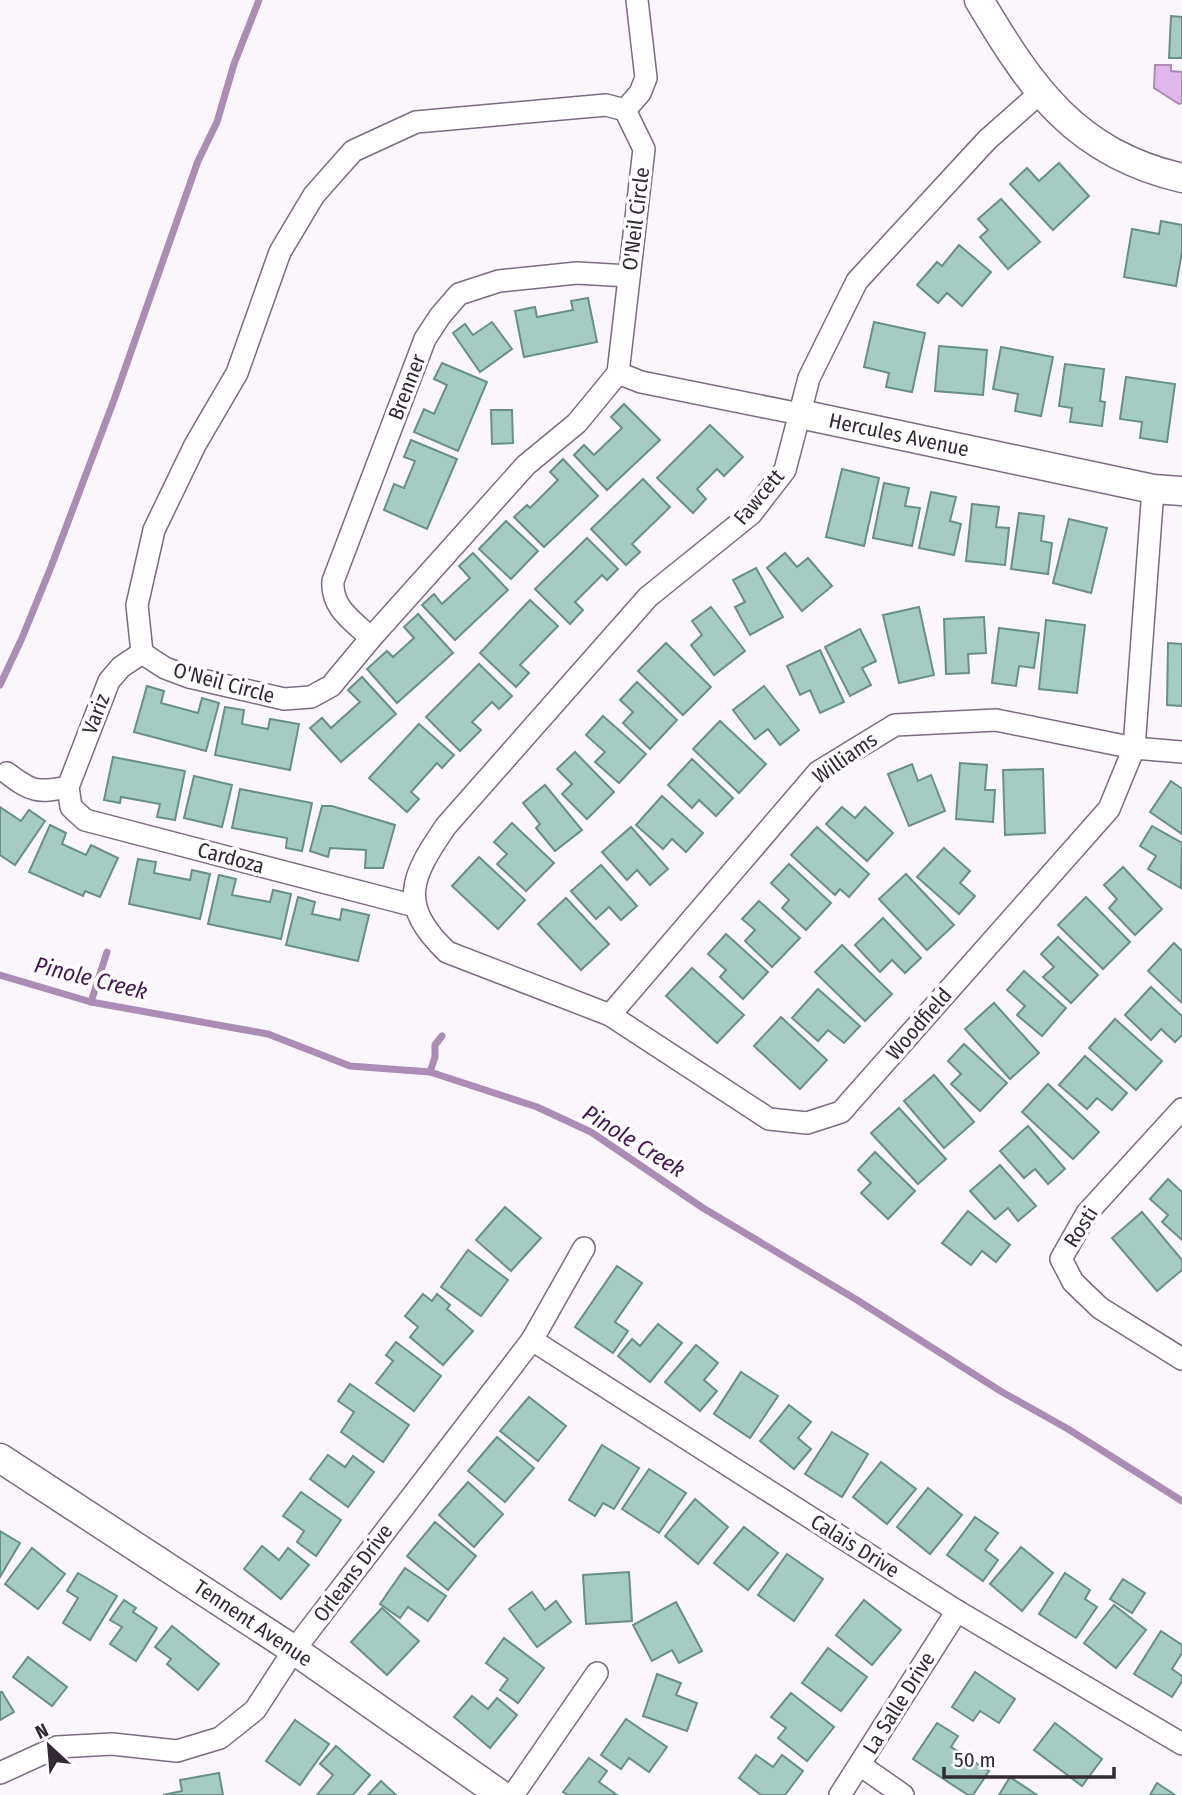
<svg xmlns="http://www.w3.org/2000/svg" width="1182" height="1795" font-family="'Fira Sans Condensed',sans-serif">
	<rect width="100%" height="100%" fill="#faf6fb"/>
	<!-- water -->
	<path fill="#dfb7ec" stroke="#ab8cb5" stroke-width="2" d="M1155,65h16v6l11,1v31l-3,1 -25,-16z"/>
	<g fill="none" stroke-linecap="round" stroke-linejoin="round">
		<!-- stream -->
		<g stroke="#ab8cb5" stroke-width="7">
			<path d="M0,685l22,-47 29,-71 63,-167 84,-239 19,-39 17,-58 25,-64"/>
			<path d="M0,975l91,27 177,32 82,32 80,6 107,35 54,25 112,76 154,92 145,92 66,37 114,72"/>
			<path d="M91,1002l16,-50"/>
			<path d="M430,1072l5,-15v-12l7,-9"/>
		</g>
	</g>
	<!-- building -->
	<g fill="#a4ccc3" stroke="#699087" stroke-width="2">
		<path d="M1171,16l11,1v41h-13z"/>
		<path d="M1059,163l30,33 -36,34 -43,-46 17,-16 12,13z"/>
		<path d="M1001,199l39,43 -32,27 -28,-32 8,-7 -10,-11z"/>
		<path d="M1161,221l21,4v27l-6,34 -52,-9 8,-48 27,5z"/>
		<path d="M959,245l32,27 -29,34 -15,-13 -9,10 -21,-18 20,-23 5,4z"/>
		<path d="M588,298l9,44 -73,15 -9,-46 20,-4 2,10 36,-7 -2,-9z"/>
		<path d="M492,322l20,27 -32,23 -27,-39 12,-9 8,11z"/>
		<path d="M874,322l51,11 -13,59 -26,-5 3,-14 -25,-6z"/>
		<path d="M939,346l48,4 -4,45 -48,-4z"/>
		<path d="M1001,347l52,10 -12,59 -26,-5 3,-17 -25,-5z"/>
		<path d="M442,363l45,19 -29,69 -44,-19 10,-23 10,5 13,-29 -13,-6z"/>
		<path d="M1065,364l39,5 -4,32 5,1 -3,24 -32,-4 2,-14 -13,-2z"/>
		<path d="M1126,377l49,7 -8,58 -27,-4 2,-16 -22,-3z"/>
		<path d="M624,404l36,36 -53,50 -33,-35 10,-10 10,10 28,-27 -11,-11z"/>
		<path d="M491,410h21l1,33 -21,1z"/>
		<path d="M710,425l33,32 -19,19 -7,-7 -20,20 9,10 -13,14 -36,-35z"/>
		<path d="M411,440l46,19 -30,70 -43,-19 10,-26 10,4 11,-27 -11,-4z"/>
		<path d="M563,459l35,37 -54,51 -30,-30 13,-12 3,3 28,-28 -8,-8z"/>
		<path d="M842,469l37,9 -15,68 -38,-9z"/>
		<path d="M643,479l27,28 -38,37 8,8 -14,13 -35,-36z"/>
		<path d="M884,483l25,5 -4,18 15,2 -8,38 -39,-8z"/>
		<path d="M931,492l25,5 -6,24 11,3 -7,31 -35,-7z"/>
		<path d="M972,504l27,3 -3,20 13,1 -4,37 -39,-4z"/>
		<path d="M1019,513l25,3 -3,25 11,2 -4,31 -37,-5z"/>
		<path d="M1069,519l38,9 -16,65 -38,-10z"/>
		<path d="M506,521l32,30 -27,28 -32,-30z"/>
		<path d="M587,538l31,31 -11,11 -5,-5 -27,27 8,8 -13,14 -35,-35z"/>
		<path d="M473,553l35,37 -53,50 -33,-35 12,-11 8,10 28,-26 -11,-12z"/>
		<path d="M785,553l12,14 11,-9 24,28 -30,25 -35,-43z"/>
		<path d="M756,568l27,49 -33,18 -15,-28 10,-5 -12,-22z"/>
		<path d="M530,600l28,26 -38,39 9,8 -13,14 -36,-34z"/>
		<path d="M711,607l34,44 -31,24 -23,-30 11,-10 -10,-14z"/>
		<path d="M919,607l15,68 -35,8 -16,-68z"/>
		<path d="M418,614l35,39 -56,50 -30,-34 20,-18 6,6 21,-19 -10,-11z"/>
		<path d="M984,617l2,36 -18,1 1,19 -23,1 -2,-55z"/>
		<path d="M1046,620l39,5 -8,68 -38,-4z"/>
		<path d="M999,628l40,5 -5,35 -15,-2 -3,20 -24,-3z"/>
		<path d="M860,629l16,32 -14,7 9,17 -21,11 -25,-49z"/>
		<path d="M666,643l45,44 -28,28 -45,-44z"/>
		<path d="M1168,643l14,1v62l-15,-1z"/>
		<path d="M820,650l24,52 -24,11 -10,-23 -10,5 -13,-29z"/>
		<path d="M479,664l33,32 -13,13 -7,-7 -20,20 9,8 -21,21 -34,-34z"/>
		<path d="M362,677l34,37 -55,48 -31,-34 12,-10 9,10 29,-26 -12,-12z"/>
		<path d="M637,682l40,38 -27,29 -27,-26 10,-11 -13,-12z"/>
		<path d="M147,686l17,5 -3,12 37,10 4,-15 17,5 -13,48 -72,-19z"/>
		<path d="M764,686l35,44 -19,15 -12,-16 -13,10 -22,-29z"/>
		<path d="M225,707l19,3 -2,14 26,5 2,-10 29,5 -9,46 -75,-15z"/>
		<path d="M603,716l43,38 -27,29 -24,-21 10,-10 -19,-17z"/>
		<path d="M720,721l46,43 -27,29 -46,-44z"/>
		<path d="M419,724l35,31 -12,13 -5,-5 -26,29 8,7 -12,13 -38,-34z"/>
		<path d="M575,752l39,40 -27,27 -25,-25 10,-10 -15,-15z"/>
		<path d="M113,757l72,14 -10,49 -18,-3 3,-13 -39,-7 -1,6 -16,-3z"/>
		<path d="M692,759l41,39 -17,18 -17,-16 -7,8 -24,-23z"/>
		<path d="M960,763l27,2 -2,25h10l-2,32 -37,-3z"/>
		<path d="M912,764l6,17 13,-6 14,36 -36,15 -21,-52z"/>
		<path d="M1043,769l2,64 -40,2 -2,-65z"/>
		<path d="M194,776l38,9 -10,42 -38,-9z"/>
		<path d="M1171,781l11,8v45l-32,-22z"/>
		<path d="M545,785l37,45 -27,21 -19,-23 4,-4 -17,-21z"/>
		<path d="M240,789l72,14 -10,48 -16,-3 1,-10 -55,-10z"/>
		<path d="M662,796l41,37 -17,19 -14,-13 -9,10 -27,-24z"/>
		<path d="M322,806h10l63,19 -12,43h-18l1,-18 -36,-2 -2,9 -18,-6z"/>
		<path d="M0,807l21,14 8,-11 16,11 -30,44 -15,-10z"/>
		<path d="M842,807l13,11 10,-11 28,26 -26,28 -41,-37z"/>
		<path d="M512,823l42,40 -28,28 -29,-27 10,-10 -13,-12z"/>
		<path d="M50,825l16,8 -4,11 24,11 5,-10 27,13 -18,39 -15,-6 -2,5 -54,-24z"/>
		<path d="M1152,826l30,17 -1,45 -33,-19 8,-13 -16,-10z"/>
		<path d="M631,827l37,42 -18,16 -13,-15 -10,10 -25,-28z"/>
		<path d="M817,827l52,47 -20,23 -9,-8 -5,6 -44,-40z"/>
		<path d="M944,848l26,23 -10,12 15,13 -16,18 -42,-37z"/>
		<path d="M479,857l46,43 -27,29 -46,-43z"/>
		<path d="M138,859l18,3 -2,11 36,7 2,-10 18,4 -10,45 -71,-15z"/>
		<path d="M789,864l42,39 -25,27 -24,-22 7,-8 -18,-17z"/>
		<path d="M601,865l36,41 -16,14 -12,-13 -13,12 -25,-28z"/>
		<path d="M1123,867l39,42 -27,26 -26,-27 8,-9 -13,-14z"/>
		<path d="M906,874l48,51 -27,25 -48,-51z"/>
		<path d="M219,875l17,4 -4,16 38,7 3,-12 18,4 -10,45 -73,-15z"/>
		<path d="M298,897l17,5 -3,12 28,6 2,-11 27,6 -11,46 -72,-16z"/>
		<path d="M1086,897l44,45 -27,27 -45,-44z"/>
		<path d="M566,898l43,46 -28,26 -43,-46z"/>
		<path d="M759,901l41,37 -28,29 -27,-26 10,-11 -13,-11z"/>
		<path d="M883,918l38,40 -16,15 -13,-13 -12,12 -25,-27z"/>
		<path d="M726,934l42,38 -25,27 -23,-22 6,-7 -18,-16z"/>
		<path d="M1058,937l40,38 -27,28 -28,-26 11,-10 -13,-13z"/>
		<path d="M1174,943l8,8v52l-34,-32z"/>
		<path d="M842,945l50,49 -27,27 -50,-49z"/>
		<path d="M692,968l52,47 -27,28 -51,-47z"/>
		<path d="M1024,971l42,37 -24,28 -25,-21 8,-9 -18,-16z"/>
		<path d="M1151,987l31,29v19l-7,7 -14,-13 -10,11 -26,-25z"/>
		<path d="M818,989l42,37 -16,17 -16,-13 -10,11 -26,-23z"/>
		<path d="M994,1003l45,50 -29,26 -45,-50z"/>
		<path d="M781,1017l46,43 -27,29 -46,-43z"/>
		<path d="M1115,1019l47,42 -26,29 -47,-42z"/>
		<path d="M964,1044l43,39 -27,28 -29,-27 10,-10 -13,-13z"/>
		<path d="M1085,1056l42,37 -15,17 -15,-12 -10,11 -28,-24z"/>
		<path d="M934,1075l40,47 -30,26 -40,-47z"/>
		<path d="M1048,1084l51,48 -26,27 -51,-47z"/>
		<path d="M899,1108l47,51 -28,25 -47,-51z"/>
		<path d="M1028,1126l37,43 -17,15 -13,-15 -11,9 -24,-27z"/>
		<path d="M875,1152l40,39 -27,28 -27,-26 10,-10 -13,-13z"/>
		<path d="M1000,1165l36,41 -18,15 -10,-13 -13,11 -25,-28z"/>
		<path d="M1168,1179l14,13v48l-20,-18 6,-7 -18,-16z"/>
		<path d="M505,1207l36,31 -30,33 -35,-31z"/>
		<path d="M968,1211l42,34 -14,17 -14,-11 -11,14 -29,-22z"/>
		<path d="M1142,1212l40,48v10l-25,21 -45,-53z"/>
		<path d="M468,1250l40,30 -27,36 -40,-29z"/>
		<path d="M617,1266l25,17 -27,39 13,9 -15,22 -38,-26z"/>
		<path d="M423,1294l9,7 5,-7 13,11 -3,4 26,22 -30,34 -33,-28 8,-10 -13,-11z"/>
		<path d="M658,1324l24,19 -32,39 -32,-26 14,-17 8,7z"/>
		<path d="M396,1342l45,34 -27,35 -38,-28 17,-22 -7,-6z"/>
		<path d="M696,1345l22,18 -14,17 13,11 -17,20 -35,-29z"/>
		<path d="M741,1372l37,24 -28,42 -36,-24z"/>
		<path d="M350,1384l59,41 -26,37 -42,-30 13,-20 -16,-11z"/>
		<path d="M529,1397l37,29 -28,35 -38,-30z"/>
		<path d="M789,1405l22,17 -13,16 13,11 -17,20 -34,-28z"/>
		<path d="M832,1432l36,22 -26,43 -37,-23z"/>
		<path d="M497,1437l37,31 -29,34 -37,-31z"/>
		<path d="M602,1445l37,23 -25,41 -11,-6 -8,13 -26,-16z"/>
		<path d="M328,1455l17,12 8,-11 21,16 -26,35 -38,-28z"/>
		<path d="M881,1462l35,27 -29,35 -34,-27z"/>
		<path d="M649,1469l37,24 -27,40 -37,-24z"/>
		<path d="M468,1482l35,32 -29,33 -35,-32z"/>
		<path d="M928,1488l34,27 -32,39 -33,-27z"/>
		<path d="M301,1492l40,28 -25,36 -19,-14 7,-11 -21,-15z"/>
		<path d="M695,1499l33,28 -30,37 -33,-28z"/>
		<path d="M975,1517l23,16 -13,17 13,10 -15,21 -36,-26z"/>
		<path d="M435,1522l41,34 -28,34 -41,-34z"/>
		<path d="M744,1527l34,26 -30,37 -34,-27z"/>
		<path d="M0,1531l20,12 -20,34z"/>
		<path d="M262,1546l17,14 9,-12 21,17 -28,34 -37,-30z"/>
		<path d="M1021,1547l32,26 -31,38 -32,-27z"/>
		<path d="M32,1548l33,26 -27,35 -33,-25z"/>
		<path d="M787,1554l36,25 -29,42 -36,-26z"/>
		<path d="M405,1568l41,28 -18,25 -20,-14 -8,11 -20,-14z"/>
		<path d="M629,1572l3,49 -46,3 -3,-49z"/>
		<path d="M78,1573l39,23 -27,44 -27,-17 15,-25 -11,-7z"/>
		<path d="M1065,1573l25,17 -5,9 12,8 -21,31 -37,-24z"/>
		<path d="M1123,1579l22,14 -13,20 -22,-14z"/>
		<path d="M532,1592l13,18 11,-9 15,21 -34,25 -28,-38z"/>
		<path d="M124,1600l12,8 -3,4 24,16 -21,33 -26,-17 12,-17 -12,-7z"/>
		<path d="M864,1600l37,30 -29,35 -36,-30z"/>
		<path d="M676,1602l26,49 -23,12 -7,-13 -20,11 -19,-36z"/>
		<path d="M1114,1605l32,25 -30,38 -32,-25z"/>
		<path d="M382,1608l37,33 -32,34 -36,-33z"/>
		<path d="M172,1626l47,38 -21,26 -31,-26 4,-5 -16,-12z"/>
		<path d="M1161,1631l21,14v8l-10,16 10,7v5l-10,16 -38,-23z"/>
		<path d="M504,1638l40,30 -26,35 -18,-13 8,-11 -22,-16z"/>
		<path d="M828,1648l39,29 -26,34 -39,-28z"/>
		<path d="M28,1657l39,30 -15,19 -39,-29z"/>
		<path d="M975,1672l40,27 -16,24 -19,-12 -7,10 -21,-14z"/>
		<path d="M657,1674l24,9 -5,12 21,8 -10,28 -44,-15z"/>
		<path d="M0,1692h2l12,20 -14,8z"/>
		<path d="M791,1693l43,34 -27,34 -29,-23 8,-10 -15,-11z"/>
		<path d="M472,1696l16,13 9,-11 20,17 -27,33 -36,-31z"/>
		<path d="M626,1719l41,28 -18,25 -20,-14 -8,11 -20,-14z"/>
		<path d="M295,1720l34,24 -29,41 -34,-24z"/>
		<path d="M937,1723l21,13 -7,11 38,24 -16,24h-5l-55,-36z"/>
		<path d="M1055,1723l47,36 -20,27 -48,-36z"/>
		<path d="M336,1746l34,29 -17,20h-36l16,-20 -13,-11z"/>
		<path d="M756,1755l17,12 9,-12 21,16 -18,24h-24l-22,-17z"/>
		<path d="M589,1758l18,13 -8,11 18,13h-49l-5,-3z"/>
		<path d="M219,1773l4,22h-60l19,-4 -2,-11z"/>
		<path d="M1010,1777l27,18h-38z"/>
		<path d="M381,1781l15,14h-28z"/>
		<path d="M1157,1783l18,12h-25z"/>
	</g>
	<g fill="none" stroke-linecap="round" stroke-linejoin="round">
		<defs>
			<g id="minor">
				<path d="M1040,93l-53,47 -130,141 -48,97 -24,92 -34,44 -103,83 -202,229c-35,51 -49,78 1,126l163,63 159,104 38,4 34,-11 268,-303 25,-61 19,-259"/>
				<path d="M606,105l19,5 19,39 -26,224 -41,50 -51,42 -155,173 -40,48 -20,11 -27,2 -95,-22 -24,-9 -23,-15 -5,-48 17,-75 41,-85 42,-72 43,-121 34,-57 39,-44 63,-29z"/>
				<path d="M625,110l15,-17 6,-15 -9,-78"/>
				<path d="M618,373l23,9 159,32"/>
				<path d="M371,638c-18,-17 -40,-30 -38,-57l92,-242 15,-23 19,-22 40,-13 78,-8 52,3"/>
				<path d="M7,773c25,19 30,20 61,14"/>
				<path d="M68,787l3,20 14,13 330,86"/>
				<path d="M68,787l41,-106 12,-14 21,-14"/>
				<path d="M610,1015l208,-243 77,-47 101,-5 138,28 48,4"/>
				<path d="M1182,1109l-95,104 -26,46 12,23 27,26 82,51"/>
				<path d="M532,1340l425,271 225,133"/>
				<path d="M860,1765l43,30"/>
				<path d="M0,1773l57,-26 55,-3 65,7 43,-13 35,-28 39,-60 238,-310 52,-92"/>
				<path d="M513,1795l84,-122"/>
				<path d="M840,1795l117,-184"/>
			</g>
			<g id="tertiary">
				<path d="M979,0c53,89 96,153 203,178"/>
				<path d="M800,414l353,75 29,2"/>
				<path d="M0,1458l294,192 207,145"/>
			</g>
		</defs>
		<!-- minor casing -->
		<use href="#minor" stroke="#7d6a83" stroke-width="24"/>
		<!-- tertiary casing -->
		<use href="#tertiary" stroke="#7d6a83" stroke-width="31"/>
		<!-- minor -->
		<use href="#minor" stroke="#fff" stroke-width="21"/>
		<!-- tertiary -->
		<use href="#tertiary" stroke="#fff" stroke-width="28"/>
	</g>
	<g text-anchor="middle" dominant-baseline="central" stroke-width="7" stroke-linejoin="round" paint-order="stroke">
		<!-- street labels -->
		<g font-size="21" fill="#322934" stroke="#fff">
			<text transform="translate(636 219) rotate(-83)">O'Neil Circle</text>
			<text transform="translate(407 387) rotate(-69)">Brenner</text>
			<text transform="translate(899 435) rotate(12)">Hercules Avenue</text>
			<text transform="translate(759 497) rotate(-50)">Fawcett</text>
			<text transform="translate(224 683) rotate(15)">O'Neil Circle</text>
			<text transform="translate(96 714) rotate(-69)">Variz</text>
			<text transform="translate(845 758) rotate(-35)">Williams</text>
			<text transform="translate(231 858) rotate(15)">Cardoza</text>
			<text transform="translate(919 1024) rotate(-49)">Woodfield</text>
			<text transform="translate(1081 1227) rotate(-57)">Rosti</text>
			<text transform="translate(855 1546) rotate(32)">Calais Drive</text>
			<text transform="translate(353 1573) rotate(-53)">Orleans Drive</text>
			<text transform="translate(253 1623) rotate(34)">Tennent Avenue</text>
			<text transform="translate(899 1703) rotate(-58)">La Salle Drive</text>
		</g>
		<!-- water labels -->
		<g font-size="23" font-style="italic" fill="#471755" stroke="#fff">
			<text transform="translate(91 978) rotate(14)">Pinole Creek</text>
			<text transform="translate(634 1141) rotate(32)">Pinole Creek</text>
		</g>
	</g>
	<!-- north arrow -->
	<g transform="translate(49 1746) rotate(334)" stroke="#ffffff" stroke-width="5" paint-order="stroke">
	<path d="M0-5L12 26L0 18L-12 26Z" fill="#322934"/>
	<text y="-10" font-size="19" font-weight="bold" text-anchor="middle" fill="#322934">N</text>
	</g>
	<!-- scale -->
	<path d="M944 1767v10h170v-10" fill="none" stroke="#322934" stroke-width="3.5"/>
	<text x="954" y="1767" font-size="21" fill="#322934" stroke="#ffffff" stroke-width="5" paint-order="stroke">50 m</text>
</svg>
